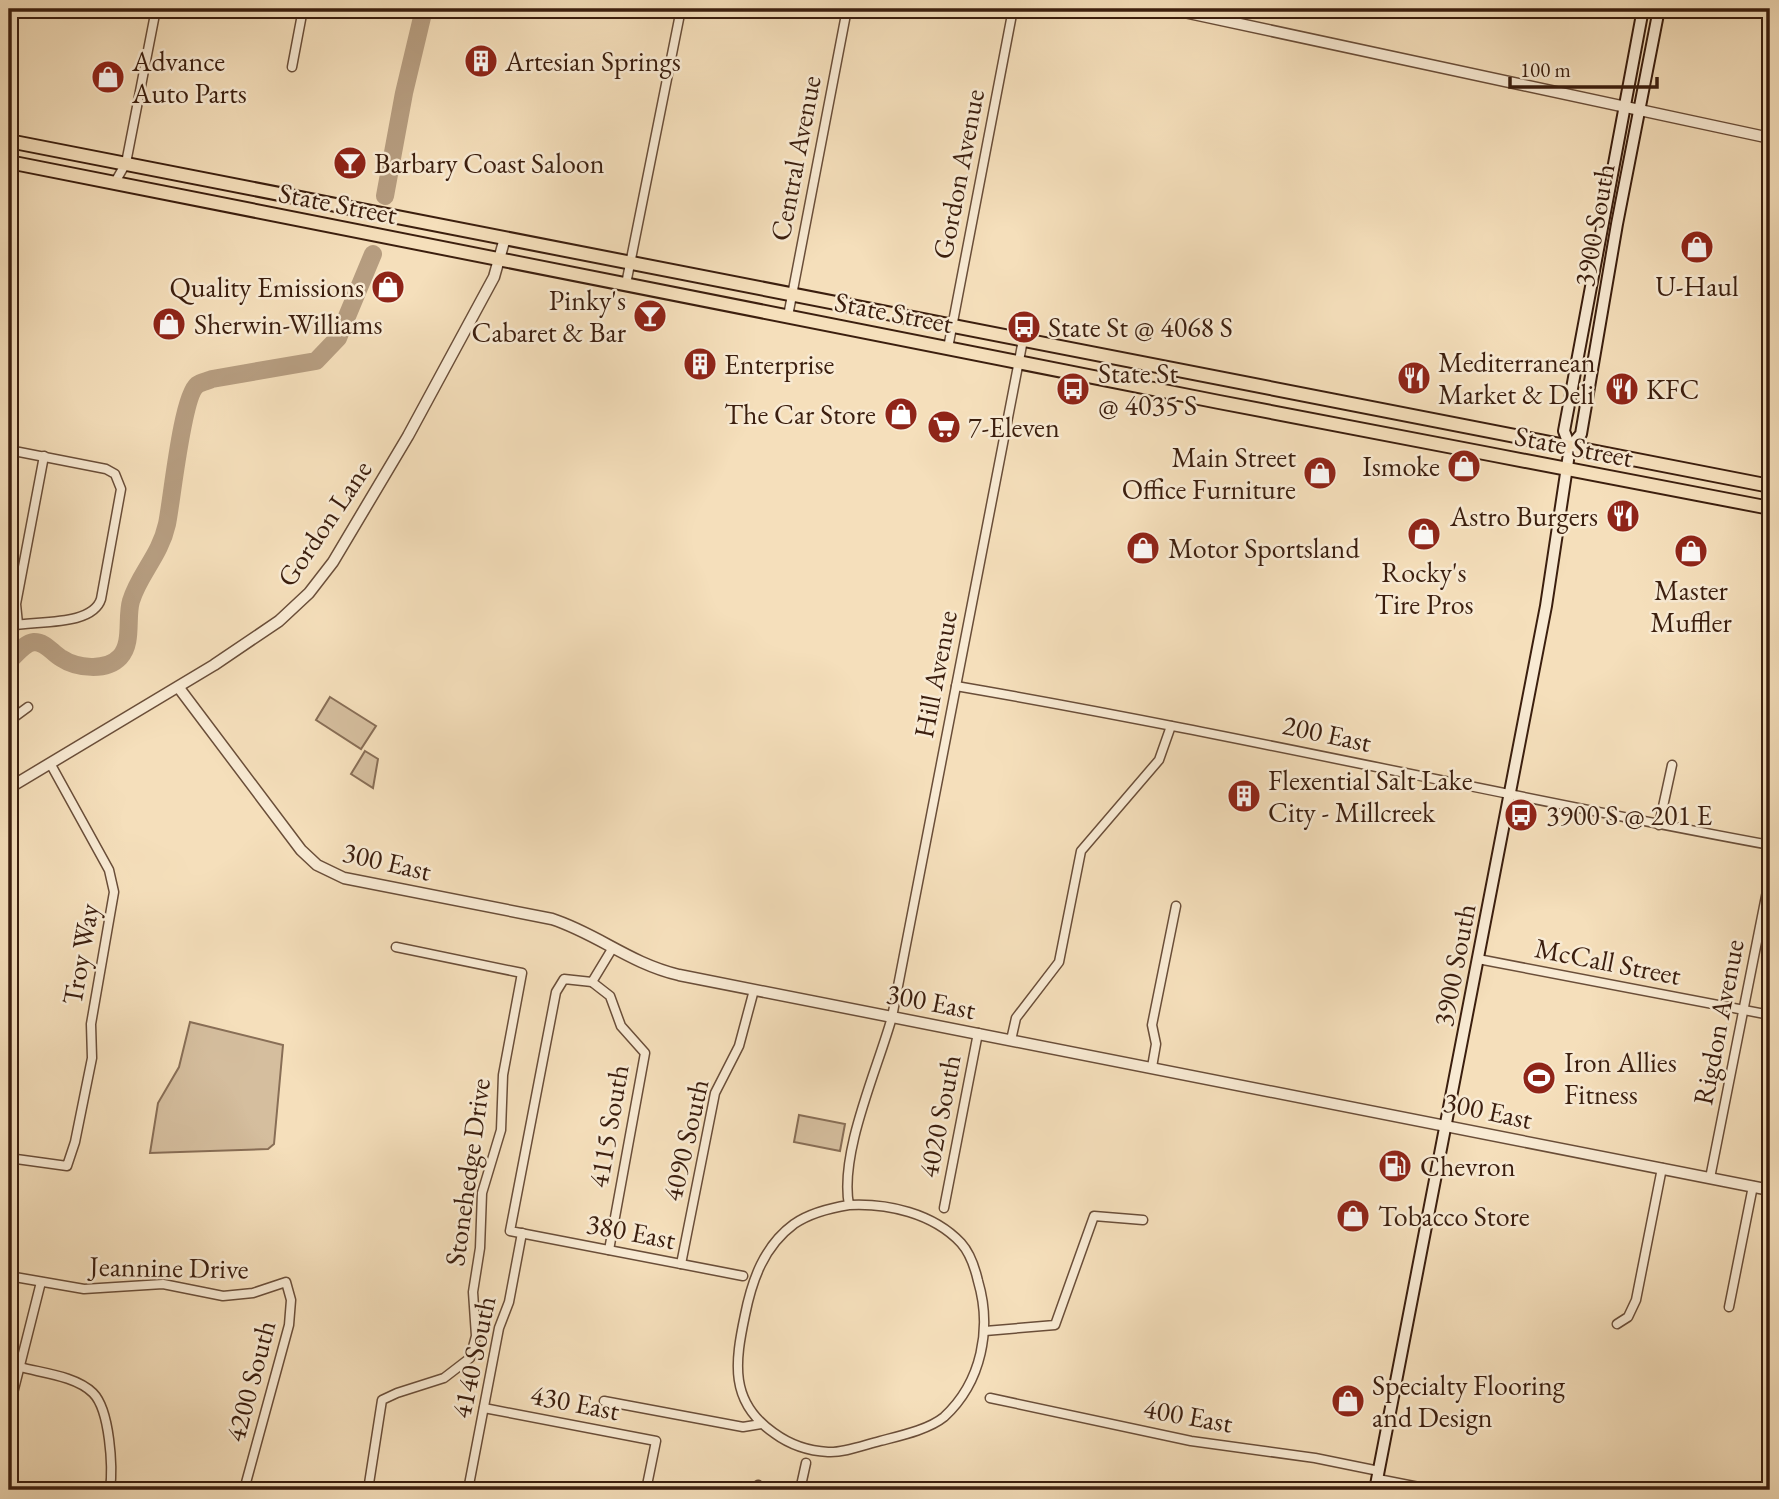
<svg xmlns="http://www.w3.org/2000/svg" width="1779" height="1499" font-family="'EB Garamond',serif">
	<rect width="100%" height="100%" fill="#f5dfbb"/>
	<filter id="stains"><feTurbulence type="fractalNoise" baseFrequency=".00286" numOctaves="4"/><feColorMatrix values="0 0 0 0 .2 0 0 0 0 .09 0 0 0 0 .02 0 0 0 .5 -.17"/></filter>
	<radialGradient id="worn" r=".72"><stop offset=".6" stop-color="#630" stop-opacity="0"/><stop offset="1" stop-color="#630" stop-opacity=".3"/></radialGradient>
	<!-- green -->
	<g fill="#d5be9e" stroke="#886e56" stroke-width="2">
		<path d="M330,697l46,29 -15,23 -45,-29z"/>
		<path d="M365,751l13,8 -5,29 -22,-14z"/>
		<path d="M190,1022l93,23 -9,99 -6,5 -118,4 8,-50 21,-36z"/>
		<path d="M799,1115l46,9 -5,27 -46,-9z"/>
	</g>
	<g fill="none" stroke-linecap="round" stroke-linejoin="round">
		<!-- river -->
		<g stroke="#b69d80" stroke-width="18">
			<path d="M385,196l19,-103 20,-84"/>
			<path d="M9,661c7,-6 15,-18 25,-19 12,0 18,11 27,16 15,10 45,14 59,-1 13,-14 6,-39 11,-56 8,-27 29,-45 36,-77 5,-24 15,-127 30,-139 4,-3 11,-4 15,-6l104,-18 22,-23 35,-84"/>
		</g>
		<defs>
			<g id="minor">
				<path d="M292,67l11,-58"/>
				<path d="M114,184l12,-21 30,-154"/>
				<path d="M626,284l55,-275"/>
				<path d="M788,316l59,-307"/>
				<path d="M948,348l65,-339"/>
				<path d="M9,450l97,19 9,5 6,15 -20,110c-9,28 -66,21 -92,27"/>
				<path d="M18,624l-2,-20 28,-148"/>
				<path d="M956,686c273,47 542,109 814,159"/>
				<path d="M9,721l19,-14"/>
				<path d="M1659,825l13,-60"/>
				<path d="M1478,959l292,56"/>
				<path d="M592,982l-28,-3 -8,13 -46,239 233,45"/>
				<path d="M1011,1040l5,-22 43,-56 22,-111 78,-91 12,-34"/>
				<path d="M1152,1067l4,-23 -4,-19 24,-119"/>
				<path d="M9,1158l58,8 8,-24 17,-84 -1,-34 23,-132 -5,-22 -59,-107"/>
				<path d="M1710,1178l60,-302"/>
				<path d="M849,1205c38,-2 84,8 112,38 9,10 14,25 17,38 14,47 4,101 -34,136 -16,13 -45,19 -64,24 -16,4 -36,12 -52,11 -19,-1 -39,-8 -54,-19 -45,-31 -39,-71 -29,-118 7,-35 19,-69 49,-91 16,-11 36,-16 55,-19 -10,-52 29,-137 43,-188l131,-677"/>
				<path d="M944,1208l34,-175"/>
				<path d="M609,1250l36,-197 -24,-27 -11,-30 -18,-14 20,-33"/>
				<path d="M681,1264l34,-171 24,-47 15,-56"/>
				<path d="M9,1276l75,13 79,-5 60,12 30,-3 33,-11 5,18 -2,25 -45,165"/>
				<path d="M1729,1307l24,-121"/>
				<path d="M1617,1324l11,-7 8,-17 26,-132"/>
				<path d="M985,1331l70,-6 39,-109 49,4"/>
				<path d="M20,1367c22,6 56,9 73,26 17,17 20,74 17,97"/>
				<path d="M990,1398l201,43 124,17 64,13"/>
				<path d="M604,1401l139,26 18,-3"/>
				<path d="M484,1408l172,33 -10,49"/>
				<path d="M9,1409l32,-127"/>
				<path d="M1378,1479l56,11"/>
				<path d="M368,1490l14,-90 15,-7 47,-15 26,-20 6,-22 -3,-44 7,-44 2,-55 19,-63 2,-55 19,-102 -126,-26"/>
				<path d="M468,1490l31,-162 10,-26 13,-69"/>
				<path d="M757,1490l1,-5"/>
				<path d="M800,1490l6,-27"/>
			</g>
			<g id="tertiary">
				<path d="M1170,9l600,129"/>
				<path d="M179,688l122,162 16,15 27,13 208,41c46,15 77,44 127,56l1091,215"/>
				<path d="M9,788l205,-123 65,-44 30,-28 24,-31 75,-126 86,-159 11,-39"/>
			</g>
			<g id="secondary">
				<path d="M1570,447l11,-13 36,-210 42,-215"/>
				<path d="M1375,1490l171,-884 24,-159 -6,-16 79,-422"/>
			</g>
			<g id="primary">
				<path d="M9,141l1761,345"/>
				<path d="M9,162l1210,240c184,35 367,71 551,106"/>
			</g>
		</defs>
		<!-- minor casing -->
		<use href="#minor" stroke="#6a4e39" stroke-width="11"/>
		<!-- tertiary casing -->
		<use href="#tertiary" stroke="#6a4e39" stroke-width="13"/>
		<!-- secondary casing -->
		<use href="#secondary" stroke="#3b1e0e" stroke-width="14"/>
		<!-- primary casing -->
		<use href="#primary" stroke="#3b1e0e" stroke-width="16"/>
		<!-- minor -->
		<use href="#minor" stroke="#f8ead3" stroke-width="8"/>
		<!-- tertiary -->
		<use href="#tertiary" stroke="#f8ead3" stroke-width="10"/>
		<!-- secondary -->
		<use href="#secondary" stroke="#f8ead3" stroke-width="10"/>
		<!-- primary -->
		<use href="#primary" stroke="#f5dfbb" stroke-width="12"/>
	</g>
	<!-- icons -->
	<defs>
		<symbol id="building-disc" viewBox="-11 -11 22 22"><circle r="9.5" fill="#8f2418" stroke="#f8ead3"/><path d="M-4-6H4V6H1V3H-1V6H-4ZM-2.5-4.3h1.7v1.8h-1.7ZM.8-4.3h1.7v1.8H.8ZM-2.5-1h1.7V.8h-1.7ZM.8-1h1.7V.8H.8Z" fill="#fff"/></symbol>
		<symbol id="shop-disc" viewBox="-11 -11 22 22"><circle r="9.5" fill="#8f2418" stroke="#f8ead3"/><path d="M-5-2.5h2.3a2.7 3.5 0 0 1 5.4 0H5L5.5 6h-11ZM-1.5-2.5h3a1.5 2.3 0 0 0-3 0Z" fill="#fff"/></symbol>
		<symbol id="bar-disc" viewBox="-11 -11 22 22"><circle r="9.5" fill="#8f2418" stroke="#f8ead3"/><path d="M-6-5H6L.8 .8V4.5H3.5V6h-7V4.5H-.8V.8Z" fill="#fff"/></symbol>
		<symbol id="bus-disc" viewBox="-11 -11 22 22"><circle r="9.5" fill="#8f2418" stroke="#f8ead3"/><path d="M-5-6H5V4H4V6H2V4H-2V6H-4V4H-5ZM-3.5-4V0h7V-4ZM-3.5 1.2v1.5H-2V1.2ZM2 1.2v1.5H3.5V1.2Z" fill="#fff"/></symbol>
		<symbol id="restaurant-disc" viewBox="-11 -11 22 22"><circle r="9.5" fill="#8f2418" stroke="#f8ead3"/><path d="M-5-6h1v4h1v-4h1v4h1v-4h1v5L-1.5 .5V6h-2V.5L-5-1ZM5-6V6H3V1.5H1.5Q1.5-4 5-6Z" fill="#fff"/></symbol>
		<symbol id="supermarket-disc" viewBox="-11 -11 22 22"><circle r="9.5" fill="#8f2418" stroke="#f8ead3"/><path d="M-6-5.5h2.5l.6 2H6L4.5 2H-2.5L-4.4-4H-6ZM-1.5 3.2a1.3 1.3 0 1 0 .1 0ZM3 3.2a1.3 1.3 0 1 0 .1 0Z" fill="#fff"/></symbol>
		<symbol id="stadium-disc" viewBox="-11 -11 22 22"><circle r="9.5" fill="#8f2418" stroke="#f8ead3"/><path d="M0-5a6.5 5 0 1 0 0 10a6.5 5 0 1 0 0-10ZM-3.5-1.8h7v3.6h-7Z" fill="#fff"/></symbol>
		<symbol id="fuel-disc" viewBox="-11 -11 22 22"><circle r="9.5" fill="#8f2418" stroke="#f8ead3"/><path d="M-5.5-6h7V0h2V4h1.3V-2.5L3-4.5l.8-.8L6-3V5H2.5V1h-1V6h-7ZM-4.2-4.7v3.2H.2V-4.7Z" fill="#fff"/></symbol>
	</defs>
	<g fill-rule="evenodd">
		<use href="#building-disc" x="462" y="42" width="38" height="38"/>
		<use href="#shop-disc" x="89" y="58" width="38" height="38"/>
		<use href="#bar-disc" x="331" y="144" width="38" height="38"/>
		<use href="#shop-disc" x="1678" y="228" width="38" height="38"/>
		<use href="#shop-disc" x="369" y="268" width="38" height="38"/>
		<use href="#bar-disc" x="631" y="297" width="38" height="38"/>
		<use href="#shop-disc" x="150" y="305" width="38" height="38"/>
		<use href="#bus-disc" x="1005" y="308" width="38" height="38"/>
		<use href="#building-disc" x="681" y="345" width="38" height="38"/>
		<use href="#restaurant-disc" x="1395" y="359" width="38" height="38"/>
		<use href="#bus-disc" x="1054" y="370" width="38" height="38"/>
		<use href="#restaurant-disc" x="1603" y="370" width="38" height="38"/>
		<use href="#shop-disc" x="882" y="395" width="38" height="38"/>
		<use href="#supermarket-disc" x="925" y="408" width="38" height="38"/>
		<use href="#shop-disc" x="1445" y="447" width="38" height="38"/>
		<use href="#shop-disc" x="1301" y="454" width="38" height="38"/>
		<use href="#restaurant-disc" x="1604" y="497" width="38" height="38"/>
		<use href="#shop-disc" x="1405" y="515" width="38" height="38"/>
		<use href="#shop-disc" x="1124" y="529" width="38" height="38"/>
		<use href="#shop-disc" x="1672" y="532" width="38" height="38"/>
		<use href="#building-disc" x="1225" y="777" width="38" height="38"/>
		<use href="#bus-disc" x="1502" y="796" width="38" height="38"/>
		<use href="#stadium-disc" x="1520" y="1059" width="38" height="38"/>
		<use href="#fuel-disc" x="1376" y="1147" width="38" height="38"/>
		<use href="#shop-disc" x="1334" y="1197" width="38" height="38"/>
		<use href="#shop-disc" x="1329" y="1382" width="38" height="38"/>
	</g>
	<g text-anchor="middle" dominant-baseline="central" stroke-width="5" stroke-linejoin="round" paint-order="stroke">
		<!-- poi labels -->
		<g font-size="28" fill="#3b1e0e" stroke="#f8ead3" text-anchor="start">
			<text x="132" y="61">Advance<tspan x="132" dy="32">Auto Parts</tspan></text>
			<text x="505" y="61">Artesian Springs</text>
			<text x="374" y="163">Barbary Coast Saloon</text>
			<text x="1697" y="286" text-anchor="middle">U-Haul</text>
			<text x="364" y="287" text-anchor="end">Quality Emissions</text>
			<text x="626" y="300" text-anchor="end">Pinky's<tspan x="626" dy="32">Cabaret &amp; Bar</tspan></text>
			<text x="194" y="324">Sherwin-Williams</text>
			<text x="1048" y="327">State St @ 4068 S</text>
			<text x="1438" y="362">Mediterranean<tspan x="1438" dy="32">Market &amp; Deli</tspan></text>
			<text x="724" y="364">Enterprise</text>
			<text x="1098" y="373">State St<tspan x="1098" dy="32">@ 4035 S</tspan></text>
			<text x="1646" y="389">KFC</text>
			<text x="876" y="414" text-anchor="end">The Car Store</text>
			<text x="968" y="427">7-Eleven</text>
			<text x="1296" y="457" text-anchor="end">Main Street<tspan x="1296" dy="32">Office Furniture</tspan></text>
			<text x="1440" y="466" text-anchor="end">Ismoke</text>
			<text x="1598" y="516" text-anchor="end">Astro Burgers</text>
			<text x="1168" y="548">Motor Sportsland</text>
			<text x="1424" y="572" text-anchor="middle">Rocky's<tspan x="1424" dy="32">Tire Pros</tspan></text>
			<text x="1691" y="590" text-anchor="middle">Master<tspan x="1691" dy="32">Muffler</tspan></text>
			<text x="1268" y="780">Flexential Salt Lake<tspan x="1268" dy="32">City - Millcreek</tspan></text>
			<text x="1546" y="815">3900 S @ 201 E</text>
			<text x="1564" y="1062">Iron Allies<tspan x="1564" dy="32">Fitness</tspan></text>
			<text x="1420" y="1166">Chevron</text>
			<text x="1378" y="1216">Tobacco Store</text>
			<text x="1372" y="1385">Specialty Flooring<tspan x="1372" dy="32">and Design</tspan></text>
		</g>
		<!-- street labels -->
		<g font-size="28" fill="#3b1e0e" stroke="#f8ead3">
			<text transform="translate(795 158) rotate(-79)">Central Avenue</text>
			<text transform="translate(958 174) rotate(-79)">Gordon Avenue</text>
			<text transform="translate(338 203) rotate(11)">State Street</text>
			<text transform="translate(1594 225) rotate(-80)">3900 South</text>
			<text transform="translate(894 312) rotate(11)">State Street</text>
			<text transform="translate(1574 446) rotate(11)">State Street</text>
			<text transform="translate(324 523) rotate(-56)">Gordon Lane</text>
			<text transform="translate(935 674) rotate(-79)">Hill Avenue</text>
			<text transform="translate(1327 733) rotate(12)">200 East</text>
			<text transform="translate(387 861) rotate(13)">300 East</text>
			<text transform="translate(80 954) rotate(-80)">Troy Way</text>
			<text transform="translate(1608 961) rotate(11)">McCall Street</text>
			<text transform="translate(1454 965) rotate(-79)">3900 South</text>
			<text transform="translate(931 1001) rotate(11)">300 East</text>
			<text transform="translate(1718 1022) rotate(-79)">Rigdon Avenue</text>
			<text transform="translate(1488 1110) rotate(12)">300 East</text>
			<text transform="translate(939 1116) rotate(-79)">4020 South</text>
			<text transform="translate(608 1126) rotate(-80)">4115 South</text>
			<text transform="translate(685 1140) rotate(-77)">4090 South</text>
			<text transform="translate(467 1172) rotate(-82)">Stonehedge Drive</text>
			<text transform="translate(631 1231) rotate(11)">380 East</text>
			<text transform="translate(169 1267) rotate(1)">Jeannine Drive</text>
			<text transform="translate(473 1357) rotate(-78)">4140 South</text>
			<text transform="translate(250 1381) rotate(-75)">4200 South</text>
			<text transform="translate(575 1402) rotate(11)">430 East</text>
			<text transform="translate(1188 1415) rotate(10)">400 East</text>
		</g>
	</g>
	<!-- margin -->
	<rect width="1779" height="1499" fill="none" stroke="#f5dfbb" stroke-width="35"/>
	<rect x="10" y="10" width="1758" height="1478" fill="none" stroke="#3b1e0e" stroke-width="3.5"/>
	<rect x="18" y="18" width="1744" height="1464" fill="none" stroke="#3b1e0e" stroke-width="2"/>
	<!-- scale -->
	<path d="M1510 77v10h147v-10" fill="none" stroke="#3b1e0e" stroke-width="3.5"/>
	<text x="1520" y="77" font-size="21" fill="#3b1e0e" stroke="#f8ead3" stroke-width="5" paint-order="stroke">100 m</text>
	<rect width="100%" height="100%" filter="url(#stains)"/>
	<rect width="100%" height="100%" fill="url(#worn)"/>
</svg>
